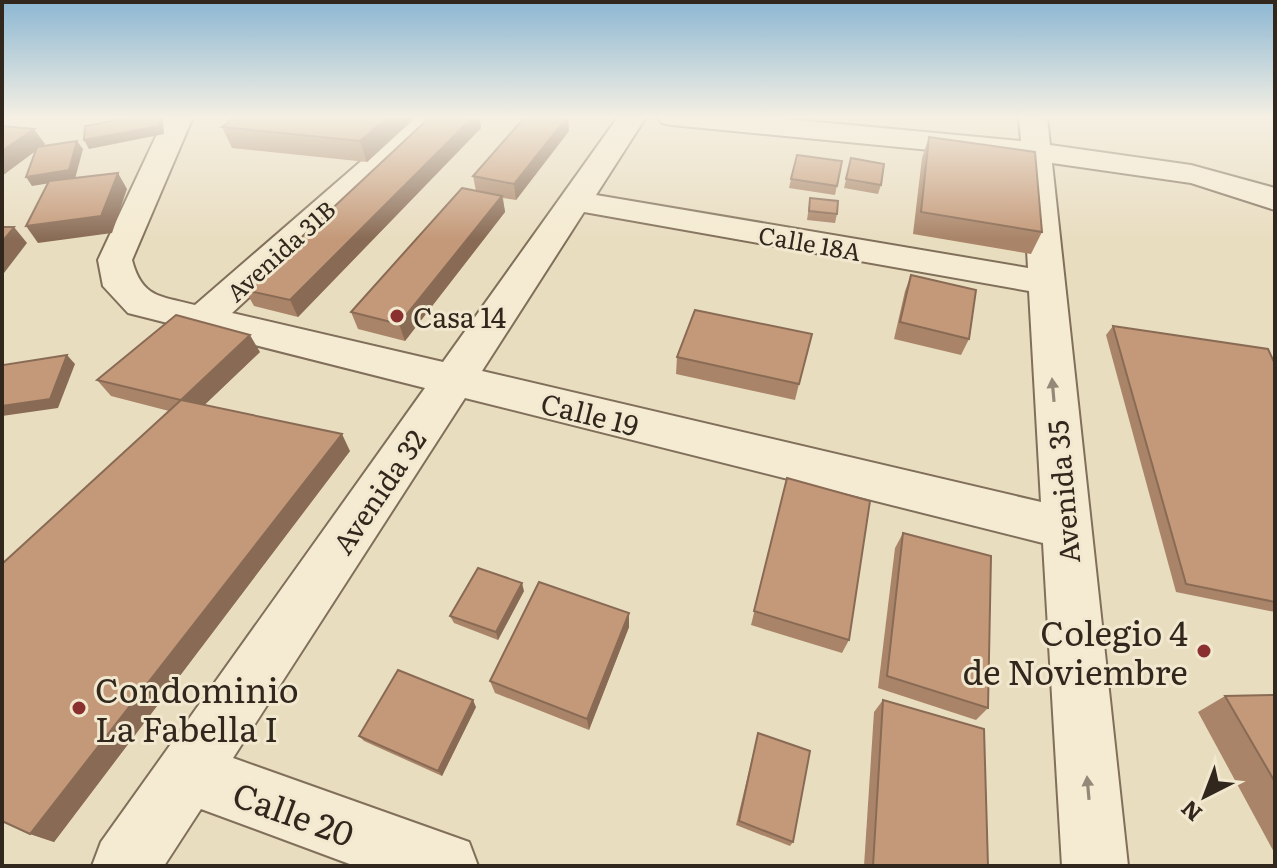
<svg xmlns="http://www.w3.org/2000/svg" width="1277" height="868" font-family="Literata,serif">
	<rect width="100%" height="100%" fill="#e9ddc0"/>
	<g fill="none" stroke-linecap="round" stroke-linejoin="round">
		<defs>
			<path id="minor" d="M165,117h28l-61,143c10,38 28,36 63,45l217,-188h31l-211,196 211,49 175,-245h28l-50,78 432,73 -6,-109 -350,-34 -10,-2 -4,-6h107l256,24 -2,-24h28l3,28 141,20 84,23v22l-84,-27 -139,-20 76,703h-66l-19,-323 -578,-145 -232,360 236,84 9,24h-123l-154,-57 -37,57h-72l9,-24 324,-454 -297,-75 -25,-27 -5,-26zM584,212l445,79 12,211 -559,-131z"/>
		</defs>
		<!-- minor casing -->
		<use href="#minor" stroke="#806f5a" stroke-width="4"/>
		<!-- minor -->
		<use href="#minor" fill="#f5ebd2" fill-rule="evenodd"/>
	</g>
	<!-- wall -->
	<g fill="#a98468">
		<path d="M235,117h181l-49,45 -135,-14 -10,-21z"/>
		<path d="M430,117h49l2,11 -183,189 -44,-11 -9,-16z"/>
		<path d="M569,131l-53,69 -13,-2 2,14 -100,129 -47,-12 -7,-17 125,-121 -3,-15z"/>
		<path d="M929,137l113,95 -11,22 -118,-20 9,-76z"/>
		<path d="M851,158l30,27 -3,9 -34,-6z"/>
		<path d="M842,161l-7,34 -46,-7 2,-9z"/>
		<path d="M810,198l27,16 -2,9 -28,-3z"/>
		<path d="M911,275l58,64 -8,16 -67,-16 11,-48z"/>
		<path d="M1113,326l162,38v248l-99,-20 -70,-257z"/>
		<path d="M260,352l-56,53 146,46 -296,391 -24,-8 139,-423 -58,-15 -14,-16z"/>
		<path d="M677,357l122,27 -4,16 -119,-26z"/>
		<path d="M787,478l62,162 -7,13 -91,-28z"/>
		<path d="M903,533l85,175 -12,12 -98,-32 17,-140z"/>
		<path d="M524,591l-26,49 -44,-17 -4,-7z"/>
		<path d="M629,627l-40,103 -94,-37 -5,-12z"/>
		<path d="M1275,695v159l-77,-142 27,-16z"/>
		<path d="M883,700l105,166h-124l10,-154z"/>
		<path d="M476,707l-34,69 -78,-35 -5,-5z"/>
		<path d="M758,733l35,109 -3,4 -54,-21z"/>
	</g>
	<!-- shaded-wall -->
	<g fill="#896b55">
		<path d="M159,117h2l2,4 1,13 -75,15 -5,-9z"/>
		<path d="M388,117h28l-49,45 -7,-21z"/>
		<path d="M473,117h6l2,11 -183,189 -8,-17z"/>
		<path d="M567,117h1l1,14 -53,69 -2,-16z"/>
		<path d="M34,129l11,15 -43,32v-25z"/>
		<path d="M77,141l6,8 -8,30 -43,7 -6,-9z"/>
		<path d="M118,173l9,16 -15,44 -74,10 -12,-17z"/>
		<path d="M502,196l3,16 -100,129 -6,-17z"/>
		<path d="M14,227l13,16 -23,30 -2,-2v-29z"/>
		<path d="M250,335l10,17 -67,64 -12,-16z"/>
		<path d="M67,355l8,9 -17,44 -56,8v-10z"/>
		<path d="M342,434l8,17 -296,391 -24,-8z"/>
		<path d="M522,583l2,8 -26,49 -2,-8z"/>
		<path d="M629,613v14l-40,103 -2,-11z"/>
		<path d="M473,700l3,7 -34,69 -4,-5z"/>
	</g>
	<!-- building -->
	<g fill="#c49979" stroke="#896b55" stroke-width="2">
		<path d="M132,117h27l1,9 -76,14 1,-14z"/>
		<path d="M235,117h153l-28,24 -138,-14z"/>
		<path d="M430,117h43l-183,183 -45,-10z"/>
		<path d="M525,117h42l-53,67 -41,-8z"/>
		<path d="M2,126l32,3 -32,22z"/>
		<path d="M929,137l106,15 7,80 -121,-20z"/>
		<path d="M77,141l-8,29 -43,7 11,-30z"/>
		<path d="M797,155l45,6 -5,25 -46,-7z"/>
		<path d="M851,158l33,6 -3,21 -35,-6z"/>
		<path d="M118,173l-17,43 -75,10 23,-45z"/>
		<path d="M462,188l40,8 -103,128 -48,-12z"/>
		<path d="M810,198l28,3 -1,13 -28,-3z"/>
		<path d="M2,227h12l-12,15z"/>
		<path d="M911,275l65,15 -7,49 -69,-17z"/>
		<path d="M695,310l117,24 -13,50 -122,-27z"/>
		<path d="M176,315l74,20 -69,65 161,34 -312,400 -28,-13v-257l179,-164 -84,-20z"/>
		<path d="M1113,326l155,23 7,15v238l-89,-18z"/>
		<path d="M67,355l-17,44 -48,7 1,-41z"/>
		<path d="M787,478l83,23 -21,139 -95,-29z"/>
		<path d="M903,533l88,23 -3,152 -101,-32z"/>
		<path d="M478,568l44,15 -26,49 -46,-16z"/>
		<path d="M539,582l90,31 -42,106 -97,-38z"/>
		<path d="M398,670l75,30 -35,71 -79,-35z"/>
		<path d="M1275,695v87l-50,-86z"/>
		<path d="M883,700l101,29 4,137h-115z"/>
		<path d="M758,733l52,18 -17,91 -54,-21z"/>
	</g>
	<!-- one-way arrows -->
	<defs><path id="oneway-solid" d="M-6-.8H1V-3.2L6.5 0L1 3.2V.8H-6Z" transform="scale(2)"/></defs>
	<g fill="#938978">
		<use href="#oneway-solid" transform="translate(1053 390) rotate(-95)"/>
		<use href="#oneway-solid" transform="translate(1088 788) rotate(-95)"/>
	</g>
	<!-- sky -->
	<linearGradient id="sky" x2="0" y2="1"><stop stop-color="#8cb7d3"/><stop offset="0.49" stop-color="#f5f0e3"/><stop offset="1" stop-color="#f5f0e3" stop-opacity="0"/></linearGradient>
	<rect width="1277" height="239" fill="url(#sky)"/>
	<!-- markers -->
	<g fill="#8a302f" stroke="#f1e8cf" stroke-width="3">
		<circle cx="397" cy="316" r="8"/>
		<circle cx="1204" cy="651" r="8"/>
		<circle cx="79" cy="708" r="8"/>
	</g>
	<g text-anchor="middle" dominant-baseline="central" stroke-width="6" stroke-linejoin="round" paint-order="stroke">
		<!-- far-street labels -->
		<g font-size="24" fill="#31271d" stroke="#f1e8cf">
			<text transform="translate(810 242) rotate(10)">Calle 18A</text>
			<text transform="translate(280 250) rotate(-42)">Avenida 31B</text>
		</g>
		<!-- poi labels -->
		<g font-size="28" fill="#31271d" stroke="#f1e8cf" text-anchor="start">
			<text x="413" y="316">Casa 14</text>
		</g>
		<!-- street labels -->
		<g font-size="28" fill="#31271d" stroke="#f1e8cf">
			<text transform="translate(590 413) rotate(14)">Calle 19</text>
			<text transform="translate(378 491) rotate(-56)">Avenida 32</text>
			<text transform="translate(1062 492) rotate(-95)">Avenida 35</text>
		</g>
		<!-- near-poi labels -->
		<g font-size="34" fill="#31271d" stroke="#f1e8cf" text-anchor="end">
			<text x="1188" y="631">Colegio 4<tspan x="1188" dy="39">de Noviembre</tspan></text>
			<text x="95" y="688" text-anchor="start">Condominio<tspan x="95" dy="39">La Fabella I</tspan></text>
		</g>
		<!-- near-street labels -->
		<g font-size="34" fill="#31271d" stroke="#f1e8cf">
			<text transform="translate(294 812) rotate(20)">Calle 20</text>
		</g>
	</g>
	<!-- border -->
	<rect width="1277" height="868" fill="none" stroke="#31271d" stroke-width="8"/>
	<!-- north arrow -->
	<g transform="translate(1205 796) rotate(222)" stroke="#f1e8cf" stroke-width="6" paint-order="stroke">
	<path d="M0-6L14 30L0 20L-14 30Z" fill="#31271d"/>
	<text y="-12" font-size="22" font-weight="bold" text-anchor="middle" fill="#31271d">N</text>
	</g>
</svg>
